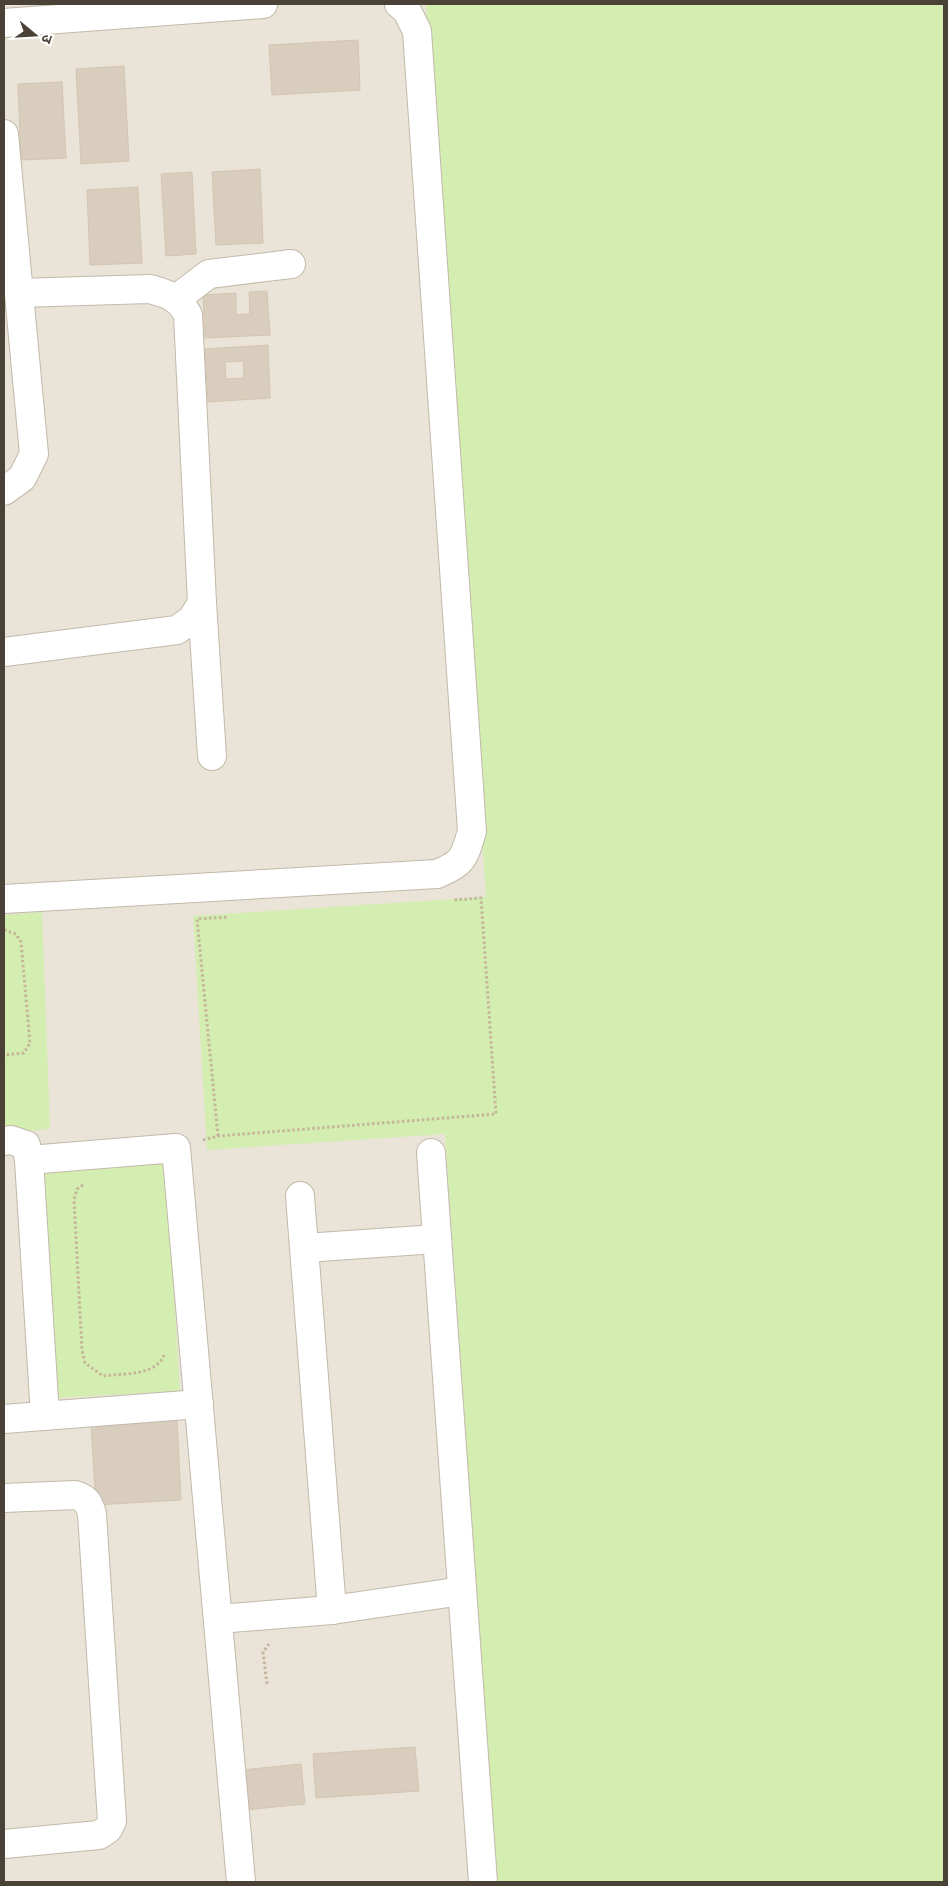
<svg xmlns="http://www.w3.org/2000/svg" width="948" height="1886" font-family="'Alegreya Sans','Noto Sans Devanagari',sans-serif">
	<rect width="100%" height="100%" fill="#f6f2ea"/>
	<!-- residential -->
	<path fill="#eae3d7" d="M4,4h508l104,1878h-612z"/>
	<!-- green -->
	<g fill="#d4edb0">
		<path d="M426,4h518v1878h-447l-52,-748 -238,16 -14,-234 293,-19z"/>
		<path d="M42,912l8,217 -46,3v-217z"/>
		<path d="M166,1160l14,231 -125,7 -14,-231z"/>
	</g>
	<!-- building -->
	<g fill="#d9cdbe" stroke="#d4c5b1" fill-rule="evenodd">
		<path d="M358,40l2,50 -88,5 -3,-50z"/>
		<path d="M124,66l5,95 -48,3 -5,-95z"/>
		<path d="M62,82l4,76 -45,2 -3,-76z"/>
		<path d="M260,169l3,74 -47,2 -4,-73z"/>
		<path d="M192,172l4,82 -30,2 -5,-82z"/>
		<path d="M138,187l4,76 -52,2 -3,-75z"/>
		<path d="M267,291l3,44 -65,3 -2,-43 33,-2v22l14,-1 -1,-22z"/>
		<path d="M268,345l2,53 -62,4 -3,-53zM243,361l1,17 -18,1 -1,-17z"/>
		<path d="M177,1420l4,80 -85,5 -5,-80z"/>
		<path d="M415,1747l4,44 -103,7 -3,-44z"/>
		<path d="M301,1764l4,40 -70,7 -3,-40z"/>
	</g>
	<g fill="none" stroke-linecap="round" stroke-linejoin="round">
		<defs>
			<g id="street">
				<path d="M4,23l259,-19"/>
				<path d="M4,134l30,320 -12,24 -18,13"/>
				<path d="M176,299l33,-25 82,-10"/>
				<path d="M202,603l10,153"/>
				<path d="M4,652l173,-22 15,-11 10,-16 -14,-288c-9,-18 -20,-21 -38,-26l-131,4"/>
				<path d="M4,899l433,-25c27,-11 27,-16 35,-43l-55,-800 -10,-20 -8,-7"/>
				<path d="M4,1141l7,-1 15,5 3,15 16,256"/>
				<path d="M431,1153l52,729"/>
				<path d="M29,1160l147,-12 65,734"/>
				<path d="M300,1196l32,414"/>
				<path d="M305,1248l131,-9"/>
				<path d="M4,1419l195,-15"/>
				<path d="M4,1498l71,-3c11,3 14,8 17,19l20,307 -4,8 -9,6 -95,9"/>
				<path d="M218,1619l114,-9 130,-19"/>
			</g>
		</defs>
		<!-- street casing -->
		<use href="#street" stroke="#c2b9ab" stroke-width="30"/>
		<!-- path -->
		<g stroke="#c5b59b" stroke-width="3" stroke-dasharray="2.5 2.5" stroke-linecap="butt">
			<path d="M4,930l12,4 5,8 9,101 -6,10 -20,2"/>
			<path d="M218,1136l-21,-217 32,-2"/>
			<path d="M203,1140l15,-4 278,-22 -15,-216 -29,2"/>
			<path d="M83,1185l-6,4 -3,11 8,150 3,13 18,13c21,-3 53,0 61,-21"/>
			<path d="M267,1684l-4,-32 6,-8"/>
		</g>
		<!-- street -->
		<use href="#street" stroke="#fff" stroke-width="28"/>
	</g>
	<!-- border -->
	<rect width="948" height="1886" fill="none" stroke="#4b4237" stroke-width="10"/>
	<!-- north arrow -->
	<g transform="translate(35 35) rotate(108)" stroke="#ffffff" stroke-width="4" paint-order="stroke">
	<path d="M0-4L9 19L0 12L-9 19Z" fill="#4b4237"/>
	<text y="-8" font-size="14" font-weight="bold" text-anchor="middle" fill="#4b4237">उ</text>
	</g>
</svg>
